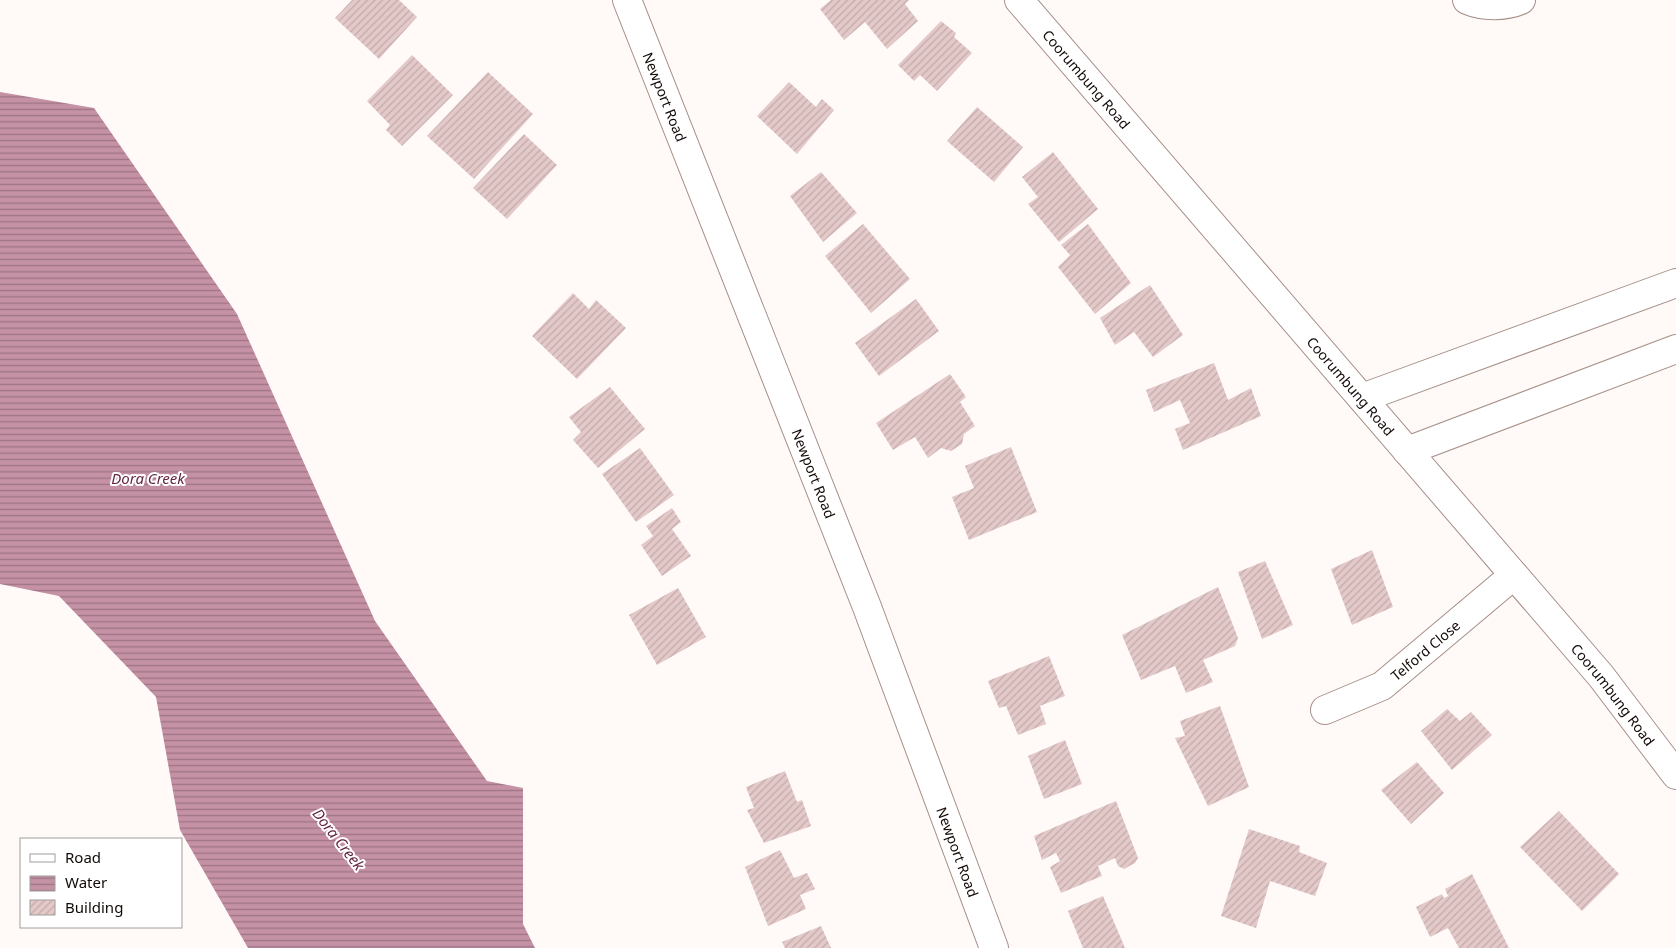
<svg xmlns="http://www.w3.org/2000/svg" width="1676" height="948" font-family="'Noto Sans',sans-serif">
	<defs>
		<pattern id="water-rules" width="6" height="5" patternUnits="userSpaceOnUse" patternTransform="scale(1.25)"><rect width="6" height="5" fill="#c491a5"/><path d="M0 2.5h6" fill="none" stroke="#9e7584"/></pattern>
		<pattern id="building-hatch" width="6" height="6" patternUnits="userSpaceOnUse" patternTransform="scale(1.25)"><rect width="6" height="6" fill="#e4c9c9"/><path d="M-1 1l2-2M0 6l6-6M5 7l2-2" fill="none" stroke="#c3abab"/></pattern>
	</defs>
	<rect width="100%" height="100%" fill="#fffaf8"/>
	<!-- water -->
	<path fill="url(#water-rules)" d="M0,92l94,16 143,206 138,307 112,160 36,7v136l12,24h-287l-68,-118 -24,-133 -97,-101 -59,-12z"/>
	<!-- building -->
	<g fill="url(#building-hatch)">
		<path d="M352,0h47l18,17 -38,42 -44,-41z"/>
		<path d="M831,0h78l-4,4 13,17 -31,28 -22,-27 -21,18 -24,-31z"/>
		<path d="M941,21l15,12 -2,4 18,16 -35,38 -17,-16 -6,6 -16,-16z"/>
		<path d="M412,55l41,40 -51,51 -16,-16 4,-5 -23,-24z"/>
		<path d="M488,72l45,42 -59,65 -47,-43z"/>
		<path d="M789,82l27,25 6,-8 12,11 -37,44 -40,-38z"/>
		<path d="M977,107l46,40 -29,35 -47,-41z"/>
		<path d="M524,134l33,31 -50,54 -34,-31z"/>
		<path d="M1053,152l45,57 -39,33 -31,-38 10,-7 -16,-20z"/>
		<path d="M821,172l36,41 -34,29 -33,-46z"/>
		<path d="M863,224l47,55 -39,34 -46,-57z"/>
		<path d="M1088,224l43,59 -36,31 -37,-47 12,-12 -9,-10z"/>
		<path d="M1150,285l33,50 -30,22 -19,-25 -19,13 -15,-27z"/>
		<path d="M573,293l16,16 7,-9 30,28 -49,51 -45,-43z"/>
		<path d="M916,299l23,32 -60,45 -24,-33z"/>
		<path d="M1214,363l14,37 23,-12 10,28 -78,34 -8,-21 15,-6 -10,-23 -26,12 -8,-22z"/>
		<path d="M950,374l16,23 -6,5 15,24 -11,8 -2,10 -11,7 -10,-3 -13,10 -13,-21 -22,13 -17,-27z"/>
		<path d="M610,387l35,42 -47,39 -25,-28 8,-8 -12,-15z"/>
		<path d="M1011,447l26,65 -68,28 -17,-43 22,-9 -9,-22z"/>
		<path d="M640,448l34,47 -38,27 -34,-48z"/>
		<path d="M672,508l9,14 -9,7 19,27 -29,20 -21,-31 12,-9 -7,-10z"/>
		<path d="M1372,550l21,57 -41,18 -21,-56z"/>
		<path d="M1265,561l28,64 -31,14 -24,-67z"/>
		<path d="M1218,587l20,51 -3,8 -32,14 10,22 -27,11 -11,-27 -34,14 -19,-45z"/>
		<path d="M678,588l28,49 -49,28 -28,-50z"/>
		<path d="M1049,656l16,40 -25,10 6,18 -28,11 -12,-29 -7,2 -11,-27z"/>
		<path d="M1220,706l29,81 -41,19 -33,-68 10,-2 -5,-15z"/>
		<path d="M1447,709l13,12 11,-9 21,23 -40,35 -31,-39z"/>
		<path d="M1065,740l17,44 -38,15 -16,-43z"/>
		<path d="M1417,762l27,31 -33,31 -30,-34z"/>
		<path d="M785,771l12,31 5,-2 9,26 -47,17 -17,-33 7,-2 -8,-21z"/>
		<path d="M1116,801l22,57 -3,5 -11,6 -6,-3 -3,-8 -17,8 4,10 -41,17 -11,-26 10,-6 -4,-8 -14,7 -8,-24z"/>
		<path d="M1559,811l60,63 -37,37 -62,-64z"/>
		<path d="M1249,829l51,17 -1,6 28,11 -12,33 -45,-15 -14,47 -35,-12z"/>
		<path d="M780,850l14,28 13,-5 8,16 -15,6 6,14 -38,17 -23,-59z"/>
		<path d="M1472,874l37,74h-50l-11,-20 -18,9 -14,-30 26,-13 2,4 4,-2 -3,-7z"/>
		<path d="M1103,896l22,52h-42l-15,-37z"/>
		<path d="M821,926l10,22h-46l-3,-6z"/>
	</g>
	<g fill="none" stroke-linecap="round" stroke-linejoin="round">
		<defs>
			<g id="minor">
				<path id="s1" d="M1019,0l582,676 75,99"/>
				<path d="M1467,0c16,7 38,7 54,0"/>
				<path d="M1362,398l314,-115"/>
				<path d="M1407,451l269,-102"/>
				<path id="s2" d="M1325,710l57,-24 132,-111"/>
			</g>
			<g id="tertiary">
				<path id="s3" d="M627,0l240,607 127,341"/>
			</g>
		</defs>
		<!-- minor casing -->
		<use href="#minor" stroke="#a68f87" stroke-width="30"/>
		<!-- tertiary casing -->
		<use href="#tertiary" stroke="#a68f87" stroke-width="30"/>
		<!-- minor -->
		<use href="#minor" stroke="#fff" stroke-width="28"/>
		<!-- tertiary -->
		<use href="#tertiary" stroke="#fff" stroke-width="28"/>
	</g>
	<g text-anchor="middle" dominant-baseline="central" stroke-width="4" stroke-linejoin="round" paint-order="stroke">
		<!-- street labels -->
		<g font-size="14" fill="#120a07" stroke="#fff">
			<text stroke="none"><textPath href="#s1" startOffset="104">Coorumbung Road</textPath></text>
			<text stroke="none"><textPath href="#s3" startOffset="104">Newport Road</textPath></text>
			<text stroke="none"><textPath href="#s1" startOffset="509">Coorumbung Road</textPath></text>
			<text stroke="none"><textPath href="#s3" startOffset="509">Newport Road</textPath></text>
			<text stroke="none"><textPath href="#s2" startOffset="118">Telford Close</textPath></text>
			<text stroke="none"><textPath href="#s1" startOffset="914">Coorumbung Road</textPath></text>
			<text stroke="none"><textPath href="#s3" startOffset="914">Newport Road</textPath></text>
		</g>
		<!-- water labels -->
		<g font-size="15" font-style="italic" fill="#642542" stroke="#fff">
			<text x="148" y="478">Dora Creek</text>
			<text transform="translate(339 839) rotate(52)">Dora Creek</text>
		</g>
	</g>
	<!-- legend -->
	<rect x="20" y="838" width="162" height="90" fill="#ffffff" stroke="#a09d9c"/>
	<rect x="30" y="854" width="25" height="8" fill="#ffffff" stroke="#a09d9c"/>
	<text x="65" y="863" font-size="15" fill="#120a07">Road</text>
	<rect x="30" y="876" width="25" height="15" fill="url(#water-rules)" stroke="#a09d9c"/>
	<text x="65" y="888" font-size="15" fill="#120a07">Water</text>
	<rect x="30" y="900" width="25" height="15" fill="url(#building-hatch)" stroke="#a09d9c"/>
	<text x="65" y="913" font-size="15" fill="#120a07">Building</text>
</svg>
